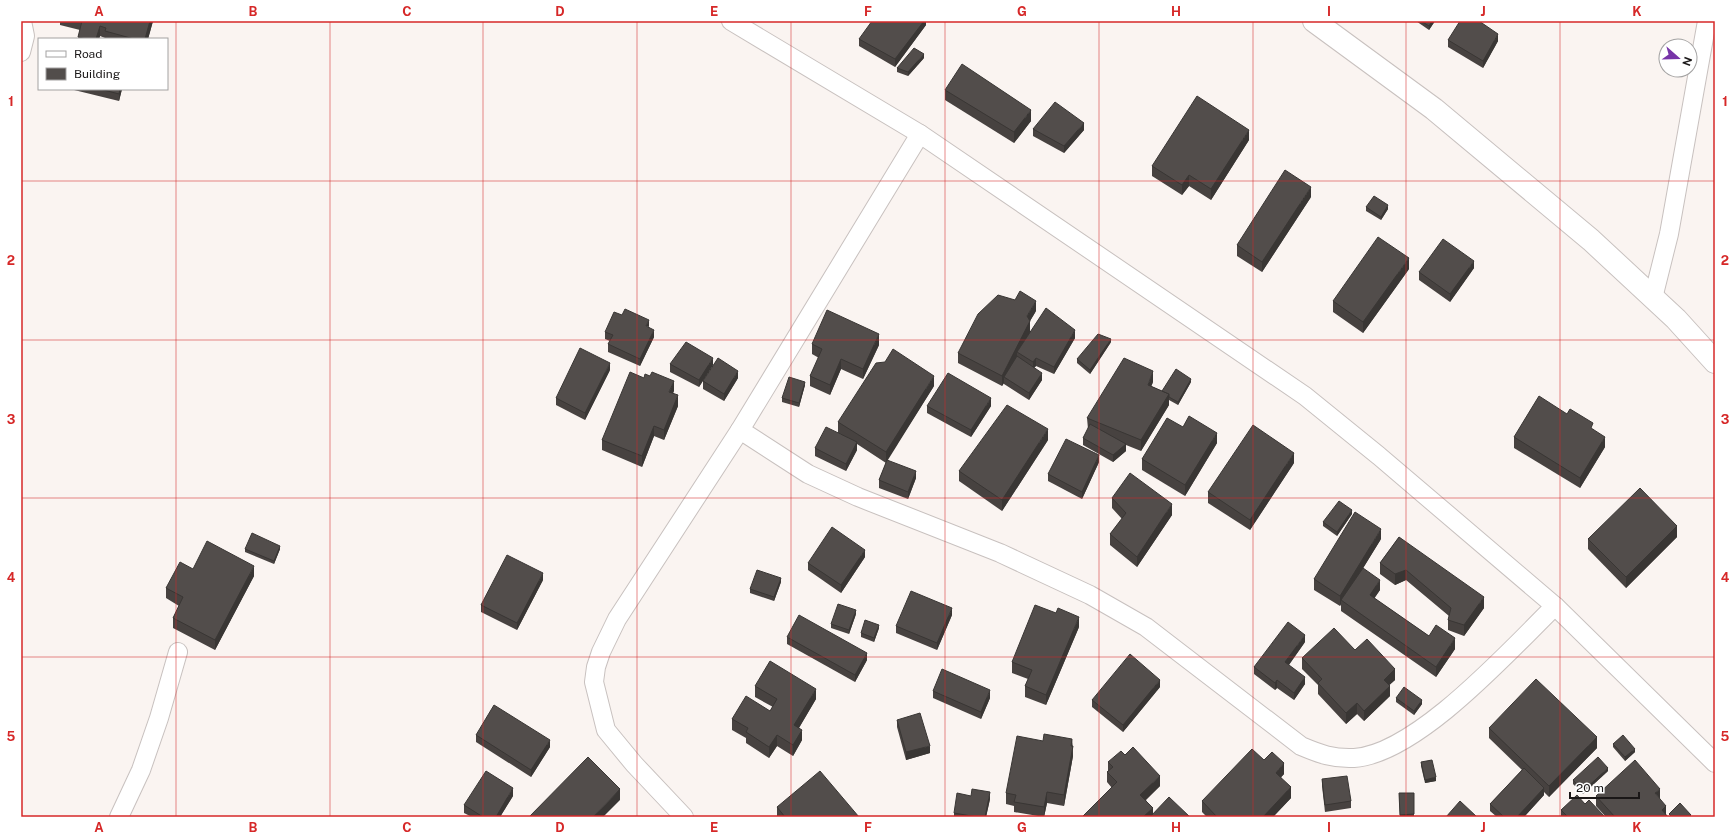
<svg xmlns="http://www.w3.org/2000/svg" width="1736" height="838" font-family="'Public Sans',sans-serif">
	<rect width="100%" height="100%" fill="#faf4f1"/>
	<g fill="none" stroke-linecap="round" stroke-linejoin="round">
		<defs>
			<g id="street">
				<path d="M731,21l189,113 385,262 74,60 176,150 160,157"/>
				<path d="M21,52l4,-16 -3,-15"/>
				<path d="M1653,298l16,-64 38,-213"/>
				<path d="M740,430l68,44 50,23 142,56 90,42 56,32 155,119c19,8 32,13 53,12 63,-4 156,-108 201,-152"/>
				<path d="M119,817l22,-47 18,-52 19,-66"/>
				<path d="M684,817l-50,-53 -28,-34 -12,-48 2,-15 5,-15 16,-33 123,-189 180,-296"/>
			</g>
			<path id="secondary" d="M1314,21l120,88 157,131 85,79 39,43"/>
		</defs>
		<!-- street casing -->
		<use href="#street" stroke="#c8c1bf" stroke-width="20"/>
		<!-- secondary casing -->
		<use href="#secondary" stroke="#c8c1bf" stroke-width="24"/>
		<!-- street -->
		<use href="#street" stroke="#fff" stroke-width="18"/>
		<!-- secondary -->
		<use href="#secondary" stroke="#fff" stroke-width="22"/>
	</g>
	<!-- wall -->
	<g fill="#474240">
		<path d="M60,21h93l-5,18h-43v-1l-5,-2 -1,3h-21l2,-9 -20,-5z"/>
		<path d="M926,21v4l-31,42 -36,-21v-7z"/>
		<path d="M1416,21h19l-6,9z"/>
		<path d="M1448,40l50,1 -15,27 -35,-21z"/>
		<path d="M924,58l-16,18 -11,-4v-4z"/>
		<path d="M70,89h52l-3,12z"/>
		<path d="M945,90l86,31 -17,22 -69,-43z"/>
		<path d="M1033,129l51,1 -20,23 -31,-17z"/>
		<path d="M1249,140l-38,60 -22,-14 -7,9 -30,-19v-10z"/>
		<path d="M1311,197l-49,75 -25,-16v-11z"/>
		<path d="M1366,207l22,2 -7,11 -15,-9z"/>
		<path d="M1474,268l-24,34 -31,-22v-8z"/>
		<path d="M1409,269l-46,64 -30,-21v-11z"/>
		<path d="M1036,311l-6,10v11l45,6 -21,36 -18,-8 -2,2 8,12 -13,20 -25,-16v-1l-2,3 -44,-23v-10z"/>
		<path d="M649,327l5,10 -14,29 -32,-14v-8l2,-3 -5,-2v-7z"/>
		<path d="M1111,342l-21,32 -13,-11v-4z"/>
		<path d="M812,344l67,1 -16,34 -22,-10 -11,26 -20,-9v-10l9,-18 -7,-4z"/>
		<path d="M670,364l43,1 -14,22 -29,-15z"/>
		<path d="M610,370l-25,50 -29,-15v-7z"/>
		<path d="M738,378l-14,23 -21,-12v-8z"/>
		<path d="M1153,382l-2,4 11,5 29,-9 -13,23 -9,-5v5l-28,46 -15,-6v6l-13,11 -30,-17v-7l5,-9 -1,-11z"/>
		<path d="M805,385l-6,22 -17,-5v-4z"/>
		<path d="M934,386l-47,74 29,18 -8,21 -29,-11v-8l7,-17 -29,-19v6l-11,21 -31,-15v-8l27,-13 -4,-2v-11z"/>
		<path d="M674,391l-1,2 5,13 -14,34 -10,-4 -12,31 -40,-17v-10z"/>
		<path d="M927,406h64l-20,31 -44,-24z"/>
		<path d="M1183,427l34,16 -32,53 -43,-26v-11z"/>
		<path d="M1593,429l12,18 -25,41 -66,-40v-11z"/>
		<path d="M1048,440l-46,71 -43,-30v-10z"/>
		<path d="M1099,462l-17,37 -34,-18v-7z"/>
		<path d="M1294,463l-44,67 -42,-27v-11z"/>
		<path d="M1112,498l60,17 -35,52 -27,-22v-11l12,-15 -10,-11z"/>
		<path d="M1352,514l-15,22 -14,-10v-4z"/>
		<path d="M1399,537l85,71 -20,28 -16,-6v-10l1,-4 -43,-36 -11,5 -15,-11v-11z"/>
		<path d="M1677,537l-51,51 -38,-39v-10z"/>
		<path d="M1381,539l-18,29 17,22 -6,8 55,38 26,13 -19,28 -95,-66v-7l-1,2 -26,-16v-11z"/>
		<path d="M245,549h35l-6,15 -29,-12z"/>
		<path d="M865,557l-24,36 -33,-23v-7z"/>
		<path d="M193,569l61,7 -39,74 -42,-22v-10l6,-12 -13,-8v-10z"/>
		<path d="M543,580l-26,50 -36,-18v-7z"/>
		<path d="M781,582l-7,19 -24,-8v-4z"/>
		<path d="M856,614l-7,20 -18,-6v-4z"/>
		<path d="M952,615l-15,35 -41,-17v-7z"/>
		<path d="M1079,627l-33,78 -21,-8v-11l3,-7 -16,-6v-11z"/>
		<path d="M879,628l-5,14 -13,-5v-4z"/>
		<path d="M787,637l80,23 -12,22 -68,-38z"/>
		<path d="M1305,642l-16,23 16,19 -11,16 -17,-12 -2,2 -21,-16v-7z"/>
		<path d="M1355,650l40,30 -6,5 1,11 -26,25 -7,-7 -11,10 -28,-30v-9l-16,-16v-11z"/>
		<path d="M755,686l61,13 -17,29 3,12 -9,16 -16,-10 -8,12 -23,-15v-5l-14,-8v-11l38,-8 3,-4 -18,-10z"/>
		<path d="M1160,687l-37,45 -31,-25v-7z"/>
		<path d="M933,691l57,7 -9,21 -48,-21z"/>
		<path d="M1396,698l26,6 -8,11 -18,-13z"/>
		<path d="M897,720l33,33 -24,7 -9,-33z"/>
		<path d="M1489,728l108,20 -48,49 -5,-5v3l-20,22h-27l-7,-6v-7l32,-34 -33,-32z"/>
		<path d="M476,735l74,12 -19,30 -55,-35z"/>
		<path d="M1072,739l1,17 -9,50 -17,-3 -3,14 -30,-5v-6l-8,-2v-11l37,-52z"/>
		<path d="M1613,744l22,8 -10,9 -12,-14z"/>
		<path d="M1264,760l20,14 -3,3 10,21 -18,19h-66l-5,-5v-11z"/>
		<path d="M1108,762l52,24 -14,14 7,14 37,3h-108l30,-29 -5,-6v-10l1,-1z"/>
		<path d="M1421,762l15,19 -11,2 -4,-17z"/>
		<path d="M1608,771l-25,23 -10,-10v-4z"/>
		<path d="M1322,779l29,22v7l-26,4 -3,-26z"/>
		<path d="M1399,793h15v24h-14z"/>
		<path d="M513,796l-13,21h-28l-8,-4v-8z"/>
		<path d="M971,796l19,3 -4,18h-32v-4z"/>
		<path d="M1596,796l64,3 6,16 2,2h-62l-10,-11z"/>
		<path d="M1585,804l20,13h-44v-7z"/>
		<path d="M777,807l82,10h-82z"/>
	</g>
	<!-- shaded-wall -->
	<g fill="#393634">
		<path d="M150,21h3l-5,18h-3z"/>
		<path d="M924,21h2v4l-31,42v-8z"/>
		<path d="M1432,21h3l-6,9v-4z"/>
		<path d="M100,26v10l-1,3h-3z"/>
		<path d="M1498,34v7l-15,27v-7z"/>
		<path d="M924,54v4l-16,18v-4z"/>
		<path d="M120,89h2l-3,12v-7z"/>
		<path d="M1031,110v11l-17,22v-11z"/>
		<path d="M1084,123v7l-20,23v-7z"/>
		<path d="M1249,130v10l-38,60v-11z"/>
		<path d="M1189,175v11l-7,9v-10z"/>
		<path d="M1311,187v10l-49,75v-10z"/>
		<path d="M1388,205v4l-7,11v-3z"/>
		<path d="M1409,258v11l-46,64v-11z"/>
		<path d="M1474,261v7l-24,34v-8z"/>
		<path d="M1036,301v10l-9,15v-10z"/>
		<path d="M649,320v7l-3,-1z"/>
		<path d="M1030,321v11l-13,20v5l-13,20v6l-2,3v-10z"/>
		<path d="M654,330v7l-14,29v-7z"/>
		<path d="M1075,330v8l-21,36v-7z"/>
		<path d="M879,334v11l-16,34v-10z"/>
		<path d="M1111,339v3l-21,32v-4z"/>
		<path d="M713,358v7l-14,22v-7z"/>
		<path d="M1036,358v8l-3,3v-7z"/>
		<path d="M841,359v10l-11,26v-10z"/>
		<path d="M610,363v7l-25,50v-7z"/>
		<path d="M738,371v7l-14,23v-7z"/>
		<path d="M1153,371v11l-5,13v-10z"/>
		<path d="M1042,373v7l-13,20v-7z"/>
		<path d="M934,376v10l-48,77v-11z"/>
		<path d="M1191,379v3l-13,23v-3z"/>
		<path d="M674,381v10l-5,11v-10z"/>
		<path d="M805,382v3l-6,22v-4z"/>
		<path d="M1169,394v11l-28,46v-11z"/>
		<path d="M678,395v11l-14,34v-10z"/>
		<path d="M991,398v8l-20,31v-7z"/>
		<path d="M654,426v10l-12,31v-11z"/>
		<path d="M1048,429v11l-46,71v-11z"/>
		<path d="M1217,433v10l-32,53v-11z"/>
		<path d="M1605,437v10l-25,41v-10z"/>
		<path d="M857,442v8l-11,21v-7z"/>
		<path d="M1126,444v7l-13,11v-7z"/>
		<path d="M1294,453v10l-44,67v-10z"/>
		<path d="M1099,455v7l-17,37v-7z"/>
		<path d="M916,471v7l-8,21v-7z"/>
		<path d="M1172,504v11l-35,52v-10z"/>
		<path d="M1352,510v4l-15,22v-4z"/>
		<path d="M1677,526v11l-51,51v-11z"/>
		<path d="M1381,529v10l-38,62 -2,-1v4l-1,2v-10z"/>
		<path d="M280,546v3l-6,15v-3z"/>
		<path d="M865,550v7l-24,36v-8z"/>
		<path d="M254,566v10l-39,74v-10z"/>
		<path d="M1406,570v10l-11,5v-11z"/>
		<path d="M543,573v7l-26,50v-7z"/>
		<path d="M781,578v4l-7,19v-4z"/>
		<path d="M1380,580v10l-10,15v-10z"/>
		<path d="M1484,597v11l-20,28v-11z"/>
		<path d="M952,608v7l-15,35v-7z"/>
		<path d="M856,610v4l-7,20v-4z"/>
		<path d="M1079,617v10l-33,78v-10z"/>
		<path d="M879,625v3l-5,14v-4z"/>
		<path d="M1305,635v7l-20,28v-8z"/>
		<path d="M1455,638v11l-19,28v-10z"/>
		<path d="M867,653v7l-12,22v-7z"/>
		<path d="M1395,669v11l-11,10v-10z"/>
		<path d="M1305,677v7l-11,16v-7z"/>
		<path d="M1160,680v7l-37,45v-7z"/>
		<path d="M1277,680v8l-2,2v-7z"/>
		<path d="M1390,686v10l-26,25v-10z"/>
		<path d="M816,689v10l-22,37v-11z"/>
		<path d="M990,690v8l-9,21v-7z"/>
		<path d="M1422,700v4l-8,11v-4z"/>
		<path d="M1357,703v11l-11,10v-11z"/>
		<path d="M802,730v10l-9,16v-11z"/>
		<path d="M777,735v11l-8,12v-11z"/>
		<path d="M1597,737v11l-48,49v-11z"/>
		<path d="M1072,739l1,17 -9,50v-11z"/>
		<path d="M550,740v7l-19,30v-7z"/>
		<path d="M930,746v7l-24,7v-8z"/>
		<path d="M1635,749v3l-10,9v-4z"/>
		<path d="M1284,763v11l-8,9v-10z"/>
		<path d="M1608,768v3l-25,23v-3z"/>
		<path d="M1160,776v10l-20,19v-10z"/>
		<path d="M1436,777v4l-11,2v-3z"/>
		<path d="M1291,787v11l-18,19h-10z"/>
		<path d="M513,788v8l-13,21h-4z"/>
		<path d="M1544,788v7l-20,22h-7z"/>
		<path d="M620,789v11l-17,17h-10z"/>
		<path d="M1660,789v10l-5,-6z"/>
		<path d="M990,792v7l-4,18h-1z"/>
		<path d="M1047,792v11l-3,14v-10z"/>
		<path d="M1666,806v10l-4,-6z"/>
		<path d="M1153,808v9h-10z"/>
	</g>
	<!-- building -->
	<g fill="#524d4b" stroke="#393634">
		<path d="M82,21h68l-5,18h-11l-29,-8 1,-3 -6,-2 -4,13h-10l-8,-2z"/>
		<path d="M872,21h52l-29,38 -36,-20z"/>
		<path d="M1421,21h11l-3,5z"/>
		<path d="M1460,21h19l19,13 -15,27 -35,-21z"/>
		<path d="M914,48l10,6 -16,18 -11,-4z"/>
		<path d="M962,64l69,46 -17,22 -69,-42z"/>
		<path d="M100,89h20l-1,5z"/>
		<path d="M1197,96l52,34 -38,59 -22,-14 -7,10 -30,-19z"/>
		<path d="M1055,102l29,21 -20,23 -31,-17z"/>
		<path d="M1285,170l26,17 -49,75 -25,-17z"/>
		<path d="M1374,196l14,9 -7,12 -15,-10z"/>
		<path d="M1378,237l31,21 -46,64 -30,-21z"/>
		<path d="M1443,239l31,22 -24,33 -31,-22z"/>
		<path d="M1020,291l16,10 -9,15 3,5 -28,55 -44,-23 20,-39 20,-19 17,5z"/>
		<path d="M1046,308l29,22 -21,37 -18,-9 -3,4 -16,-10z"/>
		<path d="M625,309l24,11 -3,6 8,4 -14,29 -32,-15 5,-9 -8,-3 9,-20 8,3z"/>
		<path d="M827,310l52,24 -16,35 -22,-10 -11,26 -20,-9 12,-27 -10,-5z"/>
		<path d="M1098,334l13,5 -21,31 -13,-11z"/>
		<path d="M686,342l27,16 -14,22 -29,-16z"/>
		<path d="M580,348l30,15 -25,50 -29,-15z"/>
		<path d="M893,349l41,27 -48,76 -48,-30 38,-59 9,-1z"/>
		<path d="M1017,356l25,17 -13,20 -25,-16z"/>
		<path d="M718,358l20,13 -14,23 -21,-13z"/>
		<path d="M1124,358l29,13 -5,14 21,9 -28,46 -54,-22z"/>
		<path d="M1176,369l15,10 -13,23 -9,-5v-3l-7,-3z"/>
		<path d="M630,372l14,6 1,-4 5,2 2,-4 22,9 -5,11 9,3 -14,35 -10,-4 -12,30 -40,-16z"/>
		<path d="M948,373l43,25 -20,32 -44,-24z"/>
		<path d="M789,377l16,5 -6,21 -17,-5z"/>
		<path d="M1539,396l28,18 3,-5 23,14 -2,5 14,9 -25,41 -66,-41z"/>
		<path d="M1007,405l41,24 -46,71 -43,-29z"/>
		<path d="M1189,416l28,17 -32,52 -43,-26 25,-41 16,9z"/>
		<path d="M1090,424l36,20 -13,11 -30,-17z"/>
		<path d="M1253,425l41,28 -44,67 -42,-28z"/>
		<path d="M826,427l31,15 -11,22 -31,-16z"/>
		<path d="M1066,439l33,16 -17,37 -34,-18z"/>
		<path d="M887,460l29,11 -8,21 -29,-12z"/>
		<path d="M1130,473l42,31 -35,53 -27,-23 16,-21 -14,-15z"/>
		<path d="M1640,488l37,38 -51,51 -38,-38z"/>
		<path d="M1339,501l13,9 -15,22 -14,-10z"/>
		<path d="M1355,512l26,17 -41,67 -26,-17z"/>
		<path d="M832,527l33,23 -24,35 -33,-22z"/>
		<path d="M252,533l28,13 -6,15 -29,-12z"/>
		<path d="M1399,537l85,60 -20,28 -16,-5 3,-12 -45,-38 -11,4 -15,-11z"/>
		<path d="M207,541l47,25 -39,74 -42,-22 10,-21 -17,-9 14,-26 13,7z"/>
		<path d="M507,555l36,18 -26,50 -36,-18z"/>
		<path d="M1363,568l17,12 -10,15 59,41 7,-11 19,13 -19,29 -95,-67z"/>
		<path d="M757,570l24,8 -7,19 -24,-8z"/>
		<path d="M911,591l41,17 -15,35 -41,-17z"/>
		<path d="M838,604l18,6 -7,20 -18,-6z"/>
		<path d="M1035,605l21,8 2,-5 21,9 -33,78 -21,-9 7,-16 -20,-8z"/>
		<path d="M799,615l68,38 -12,22 -68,-38z"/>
		<path d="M865,620l14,5 -5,13 -13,-5z"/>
		<path d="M1288,622l17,13 -20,27 20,15 -11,16 -17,-13 -2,3 -21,-16z"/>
		<path d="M1334,628l21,22 12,-11 28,30 -11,11 6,6 -26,25 -7,-8 -11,10 -28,-30 4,-4 -20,-21z"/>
		<path d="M1130,654l30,26 -37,45 -31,-25z"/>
		<path d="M770,661l46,28 -22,36 8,5 -9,15 -16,-10 -8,12 -23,-15 2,-4 -16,-9 14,-23 24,15 7,-12 -22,-13z"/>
		<path d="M942,669l48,21 -9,22 -48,-21z"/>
		<path d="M1536,679l61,58 -48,49 -60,-58z"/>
		<path d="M1404,687l18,13 -8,11 -18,-13z"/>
		<path d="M494,705l56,35 -19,30 -55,-35z"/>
		<path d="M920,713l10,33 -24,6 -9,-32z"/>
		<path d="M1044,734l28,5 -1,7h2l-9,49 -17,-3 -3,15 -30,-5 2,-7 -10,-2 11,-57 26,5z"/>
		<path d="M1623,735l12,14 -10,8 -12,-13z"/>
		<path d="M1133,747l27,29 -20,19 13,13 -10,9h-61l35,-35 -10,-10 6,-5 -5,-5 13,-11 4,4z"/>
		<path d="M1252,749l12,11 8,-8 12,11 -8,10 15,14 -28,30h-46l-15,-16z"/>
		<path d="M588,757l32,32 -27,28h-64z"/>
		<path d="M1598,757l10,11 -25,23 -10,-11z"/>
		<path d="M1432,760l4,17 -11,3 -4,-18z"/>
		<path d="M1635,760l25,29 -5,4 11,13 -4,4 6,7h-53l-19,-21z"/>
		<path d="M1524,768l20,20 -27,29h-13l-14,-13z"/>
		<path d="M486,771l27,17 -17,29h-13l-19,-12z"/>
		<path d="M820,771l39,46h-74l-8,-10z"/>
		<path d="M1347,776l4,25 -26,4 -3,-26z"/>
		<path d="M972,789l18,3 -5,25h-8l-23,-4 3,-20 14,3z"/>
		<path d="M1399,793h15v21l-14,1z"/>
		<path d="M1577,795l8,9 4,-4 16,17h-37l-7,-7z"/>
		<path d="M1169,797l21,20h-40z"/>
		<path d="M1460,801l17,16h-31z"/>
		<path d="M1680,803l11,12 -2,2h-17l-3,-3z"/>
	</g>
	<!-- grid -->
	<path fill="none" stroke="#d62828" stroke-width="1" stroke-opacity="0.55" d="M176,21v796M330,21v796M483,21v796M637,21v796M791,21v796M945,21v796M1099,21v796M1253,21v796M1406,21v796M1560,21v796M21,181h1694M21,340h1694M21,498h1694M21,657h1694"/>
	<!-- border -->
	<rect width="1736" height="838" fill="none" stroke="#ffffff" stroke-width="44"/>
	<!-- legend -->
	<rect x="38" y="38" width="130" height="52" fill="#ffffff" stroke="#a3a2a2"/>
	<rect x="46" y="51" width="20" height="6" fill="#ffffff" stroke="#a3a2a2"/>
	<text x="74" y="58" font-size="12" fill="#1a1717">Road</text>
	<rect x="46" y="68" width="20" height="12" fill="#524d4b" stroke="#a3a2a2"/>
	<text x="74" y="78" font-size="12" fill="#1a1717">Building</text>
	<!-- north arrow -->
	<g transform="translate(1678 58) rotate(110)"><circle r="19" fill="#ffffff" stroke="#a3a2a2"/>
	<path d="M0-3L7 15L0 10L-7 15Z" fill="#7734a8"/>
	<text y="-6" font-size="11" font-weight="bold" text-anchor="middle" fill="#1a1717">N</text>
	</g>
	<!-- scale -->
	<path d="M1570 792v6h69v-6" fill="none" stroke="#1a1717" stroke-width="2"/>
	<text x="1576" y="792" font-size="12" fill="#1a1717" stroke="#ffffff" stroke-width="3" paint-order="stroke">20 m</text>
	<rect x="22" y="22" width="1692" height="794" fill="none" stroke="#d62828" stroke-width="1.5"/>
	<g font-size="13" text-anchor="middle" font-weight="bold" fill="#d62828">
		<text x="99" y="16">A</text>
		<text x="253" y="16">B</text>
		<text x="407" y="16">C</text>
		<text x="560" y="16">D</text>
		<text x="714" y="16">E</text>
		<text x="868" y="16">F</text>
		<text x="1022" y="16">G</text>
		<text x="1176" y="16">H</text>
		<text x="1329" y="16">I</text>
		<text x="1483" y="16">J</text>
		<text x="1637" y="16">K</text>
		<text x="11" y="106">1</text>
		<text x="1725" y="106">1</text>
		<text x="11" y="265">2</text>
		<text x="1725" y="265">2</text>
		<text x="11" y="424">3</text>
		<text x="1725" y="424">3</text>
		<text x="11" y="582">4</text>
		<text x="1725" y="582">4</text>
		<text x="11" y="741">5</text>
		<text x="1725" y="741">5</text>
		<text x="99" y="832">A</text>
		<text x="253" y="832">B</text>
		<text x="407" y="832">C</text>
		<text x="560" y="832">D</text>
		<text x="714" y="832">E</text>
		<text x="868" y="832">F</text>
		<text x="1022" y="832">G</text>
		<text x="1176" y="832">H</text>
		<text x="1329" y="832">I</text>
		<text x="1483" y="832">J</text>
		<text x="1637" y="832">K</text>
	</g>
</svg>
